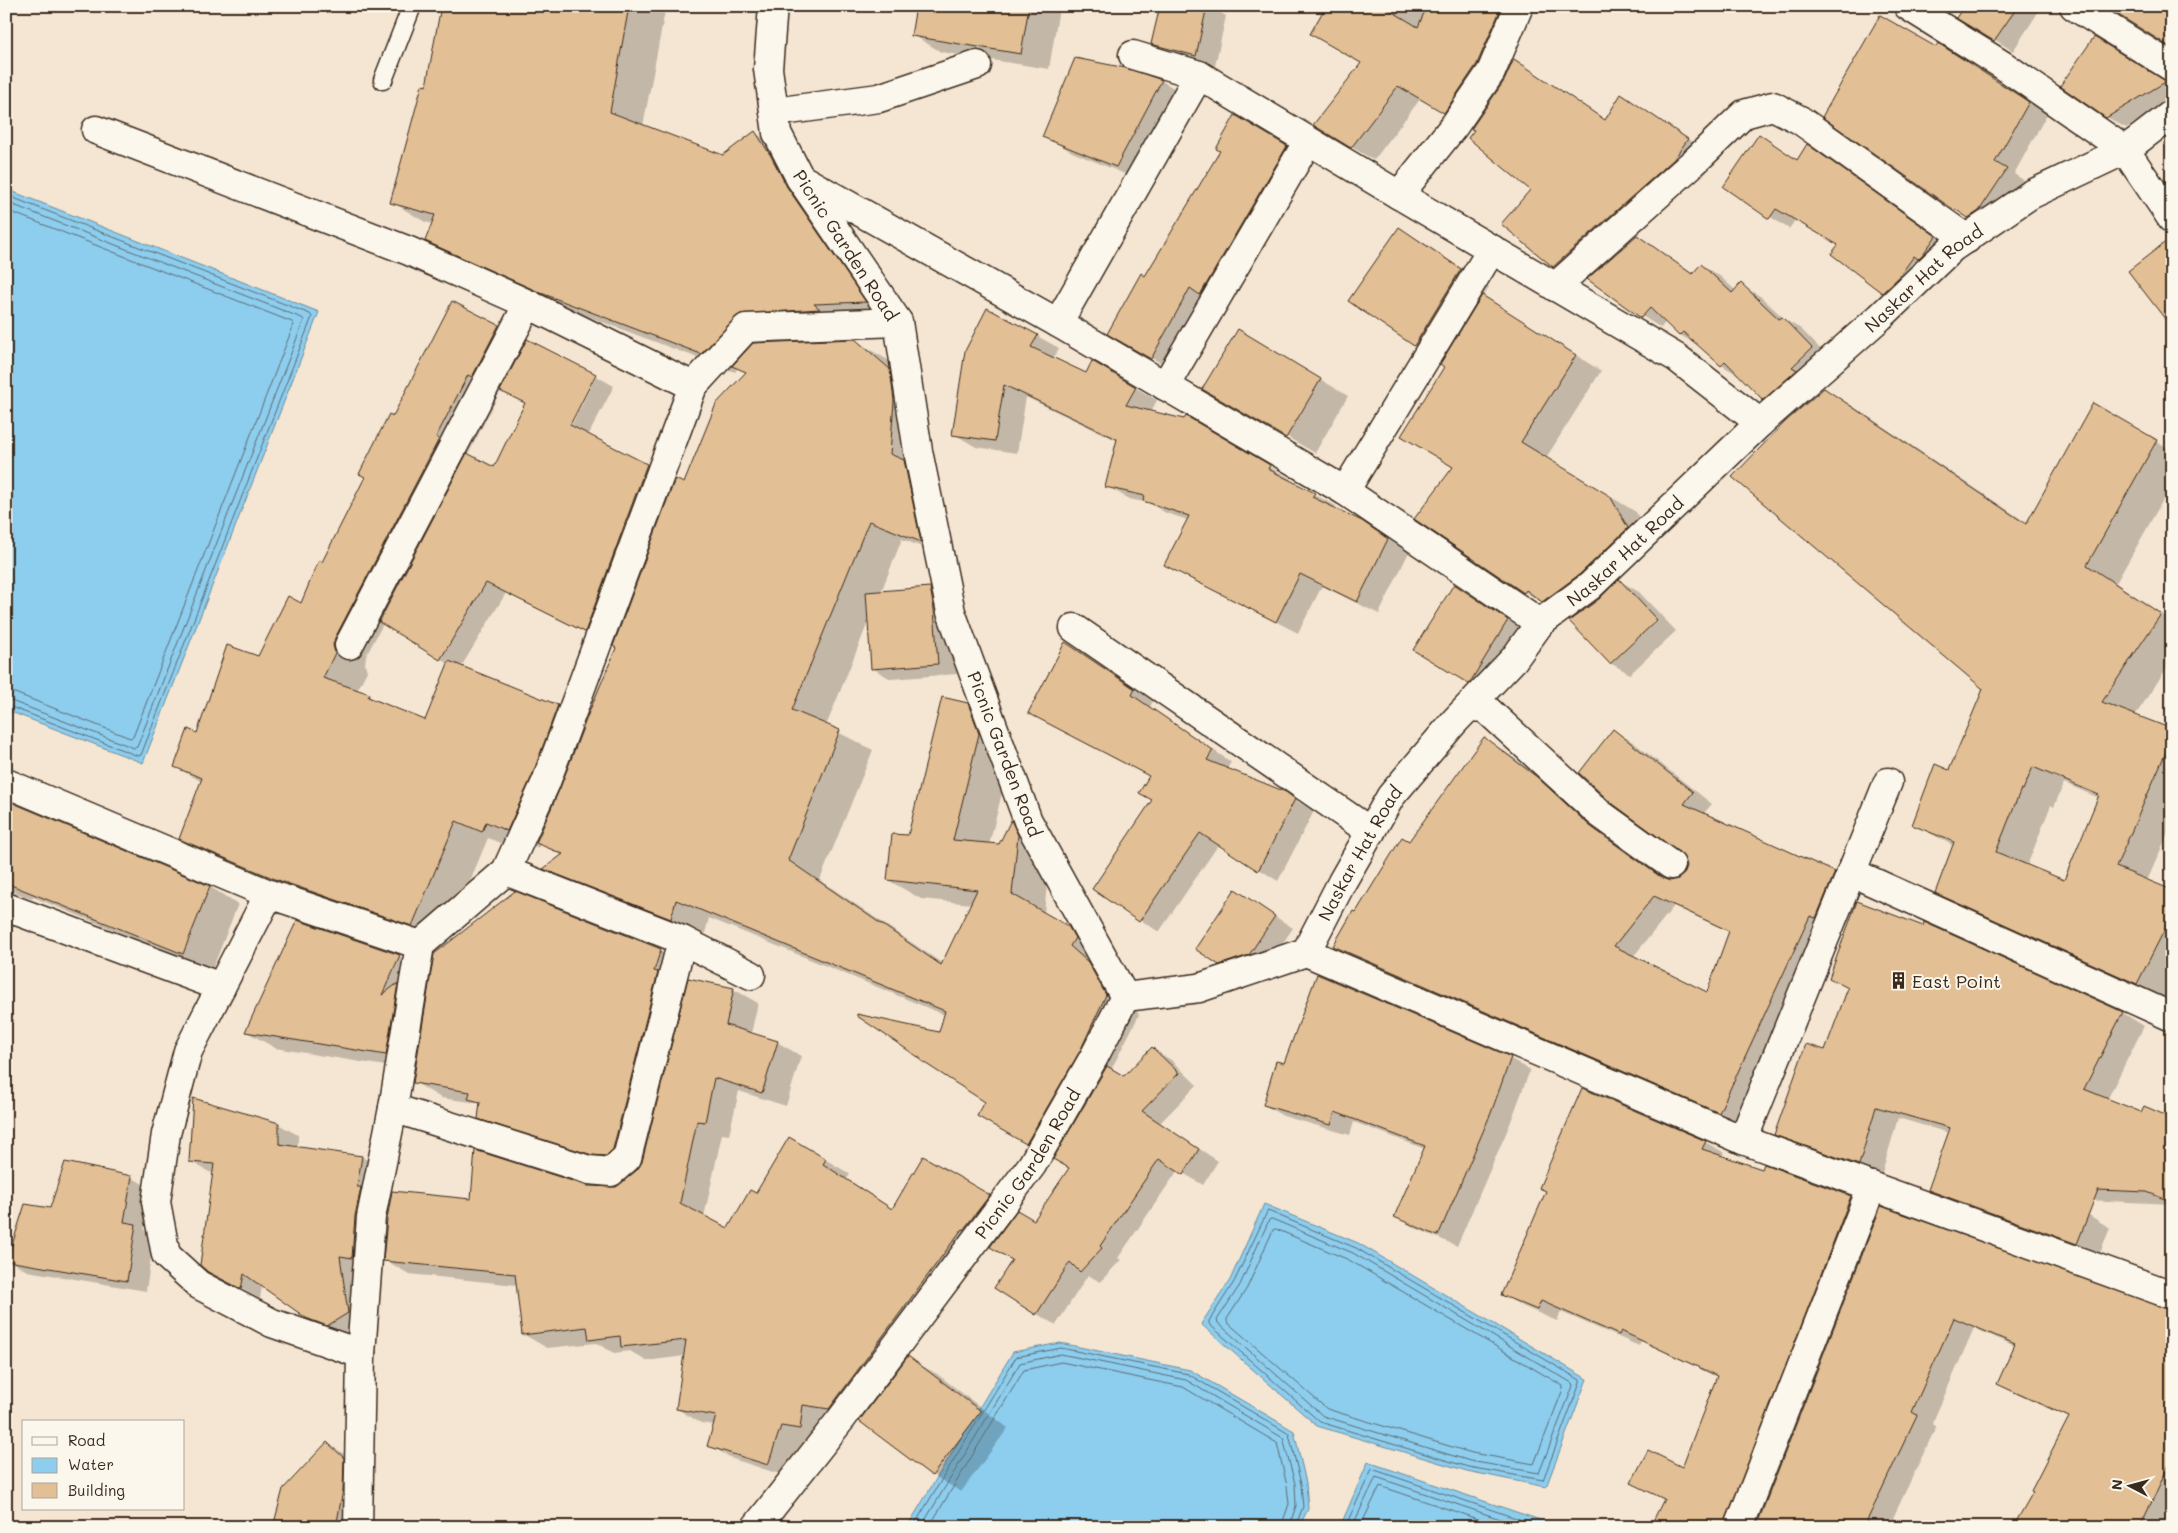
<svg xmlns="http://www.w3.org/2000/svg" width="2178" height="1533" font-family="Mali,sans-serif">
	<rect width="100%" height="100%" fill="#f4e6d2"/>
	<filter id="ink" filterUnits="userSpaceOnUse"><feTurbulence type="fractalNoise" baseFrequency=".02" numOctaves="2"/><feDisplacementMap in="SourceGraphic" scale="10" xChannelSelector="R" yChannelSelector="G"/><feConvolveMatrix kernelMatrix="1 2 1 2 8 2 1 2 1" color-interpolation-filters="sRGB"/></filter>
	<g filter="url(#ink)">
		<!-- water -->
		<g fill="#8dcdee" stroke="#6c8c9b">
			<path d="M6,189l313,123 -176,451 -137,-53z"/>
			<path d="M1264,1204l94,39 229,136 -41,108 -79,-16 -150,-45 -116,-102 29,-44z"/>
			<path d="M1060,1343l130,27 104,61 12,52 2,26 -9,18h-392l106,-175z"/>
			<path d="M1368,1462l175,59 8,6h-211z"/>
		</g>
		<!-- shadow -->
		<g fill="#0003" fill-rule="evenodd">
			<path d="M442,6h214l9,5 -22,115 80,30 32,-23 33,19 109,169 -124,11 -11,12 93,-3 33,19 34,30v82l31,88 -51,-21 -21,53 49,-3 19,11 4,21 4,53 -66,5 -19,-11 -3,-48 -43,106 47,24 -53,130 123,84 29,-60 -51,-5 -33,-19 80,-176 33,20 11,29 -23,92 11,1 12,-24 32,18 6,15 -6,59 57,33 38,68 -28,55 13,7 28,-28 19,11 26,25 -37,38 58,38 -15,24 -25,-15 -60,88 3,2 -21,22 -12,-7 -32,50 -19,-11 -2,-92 36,-54 -92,-53 8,-14 -48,-68 6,-18 -236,-97 -5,19 -126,-50 -33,-18 17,-13 -21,-12 -2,4 -21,-9 -4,10 -26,-11 -44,105 -137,-46 -95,-40 -32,-19 22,-56 -26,-15 82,-110 44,-52 65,-128 26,-60 60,-114 74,40 39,87 2,2 28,-56 18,10 -26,50 78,41 -62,165 -98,-49 -45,74 96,39 29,17 98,-238 63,-112 -9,-5 -3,4 -159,-60 -117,-52 -33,-20 7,-16 -8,-2 -33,-20 35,-115zM500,392l4,2 1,-2 21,12 -31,64 -27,-13zM383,624l66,40 -23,58 -69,-31 10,-20 -2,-7 1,-8z"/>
			<path d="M917,6h138l4,3 -10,60 -108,-17 -28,-17z"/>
			<path d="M1153,6h69l-1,7 5,3 -11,50 -43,-11 -19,-11 8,-37z"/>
			<path d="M1327,6h193l-52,119 -47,-27 -47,62 -23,-13 12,-85z"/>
			<path d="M1965,6h66l8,5 -26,40 -55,-34z"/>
			<path d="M1937,48l21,8 89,58 -33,60 11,7 -26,40 -25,-1 -20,-11z"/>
			<path d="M2114,50l58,35v15l-46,28 -19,-11z"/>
			<path d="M1514,61l92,60 16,-25 84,55 -133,126 -19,-11 -51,-42 29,-35 -27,-108z"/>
			<path d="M1125,69l37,12 28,17 -46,84 -72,-30 -28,-16z"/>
			<path d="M1255,128l50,30 -134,211 -62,-36 36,-56z"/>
			<path d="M1760,136l39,25 8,-15 19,11 128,91 -52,55 -19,-11 -50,-38 7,-10 -44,-25 -7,10 -64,-42z"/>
			<path d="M1399,228l28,17 62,42 -6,10 118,74 -55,87 90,54 17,31 -103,64 -25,-15 -109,-74 39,-51 -10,-101 -2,-4 -28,-17 -65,-45z"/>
			<path d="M1637,236l56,38 8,-9 20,12 15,14 5,-6 19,11 27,25 14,8 29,30 -47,51 -19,-11 -24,-23 -19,-11 -22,-19 -19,-11 -14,-14 -5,7 -19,-12z"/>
			<path d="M1037,336l22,12 -6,11 33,15 6,-11 65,37 -6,12 34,8 1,-2 105,61 -2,2 47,25 -2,3 27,13 48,30 -30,62 -57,-28 -24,47 -132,-68 22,-45 -22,-7 -17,-10 -20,-4 -22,-13 11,-45 -92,-44 -9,56 -41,-6 -22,-13z"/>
			<path d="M1267,347l81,49 -33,57 -111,-64z"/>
			<path d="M1824,389l30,18 173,116 66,-118 79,45v34l-56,99 56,38v39l-37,56 37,14v94l-25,57 25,11v100l-4,8 -201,-90 -30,-18 17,-46 -41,-22 37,-53 35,-83zM2064,783l35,15 -35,83 -37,-15 24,-61 3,2z"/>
			<path d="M1620,581l19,11 37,39 -46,43 -20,-11 -10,-63z"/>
			<path d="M1454,585l72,47 -38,62 -19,-11z"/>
			<path d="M1065,643l88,58 -3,6 81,55 -4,7 58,25 29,17 -36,70 -59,-37 -60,88 -66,-43 61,-89 -4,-24z"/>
			<path d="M1614,731l19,11 79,62 -9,10 131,59 19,11 -115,238 -385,-165 -19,-11 150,-207 19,11 53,39 53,49 60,44 8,-1 8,-7 3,-8 -1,-7zM1674,906l55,26 -22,62 -74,-37z"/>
			<path d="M6,801l204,86 28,17 -26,66 -179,-73 -1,2 -26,-10z"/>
			<path d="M1236,891l57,37 -25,37 -29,10 -20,-11z"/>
			<path d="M1925,924l198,89 21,13 -37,74 35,13 21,2 9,-20v109l-109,-5 47,29 -11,28 -148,-54 -22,-12 20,-57 -51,-15 -17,59 -84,-30 -21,-13 49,-82 24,-63 -19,-11 94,-51z"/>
			<path d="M660,950l27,15 -6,21 3,2 -44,177 -7,6 -126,-38 -27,-15 1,-13 -3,-2 -37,-5 -27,-16 2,-11 -141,-23 -28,-16 152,-76 28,16 -10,24 11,6z"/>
			<path d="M1318,975l193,84 19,11 -20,54 -53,122 -42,-18 -19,-11 29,-68 -71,-27 -4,13 -67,-19 -19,-11 21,-40z"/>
			<path d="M733,989l25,14 -7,31 26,8 24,14 -15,50 -47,-15 -10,44 -7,-1 -18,83 25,13 27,-36 33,-56 61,36 -3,5 46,30 30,-52 91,53 -190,232 -19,-3 -13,39 -59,-19 -24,-14 6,-20 -14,-2 -24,-14 8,-53 -39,5 -16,-10 -16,2 -18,-10 -49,5 -24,-14 -6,-49 -108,-11 -24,-14 87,-60 115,-13 30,1 21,-17z"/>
			<path d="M278,1124l20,11v13l64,9 19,11 -14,156 -20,12 -20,-7 -20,-12 -45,-31 -2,13 -31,-17 -15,-109 -5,-1 -19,-11z"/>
			<path d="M1705,1142l20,11 -2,4 40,14 2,-5 86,31 20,11 -125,319h-94l13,-27 -32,-18 49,-13 36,-92 -77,-36 -2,5 -78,-34 -4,9 -35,-15 -19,-11z"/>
			<path d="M131,1177l19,11 -6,42 10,7 -8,54 -119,-20 -19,-11 43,-50z"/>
			<path d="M1882,1208l290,103v204l-6,12h-152l20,-35 36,-74 -52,-23 -19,-11 16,-38 -41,-18 -42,96 4,3 -43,91 17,9h-153z"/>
			<path d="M2172,1253v25l-6,-3z"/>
			<path d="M908,1358l29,16 71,54 -47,64 -28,-17 -72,-54z"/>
			<path d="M327,1444l19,11 16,37 -24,35h-64z"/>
			<path d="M416,1520l18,7h-20z"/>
		</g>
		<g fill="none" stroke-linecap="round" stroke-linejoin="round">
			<!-- shore -->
			<g stroke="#5c6b71" stroke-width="1">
				<path d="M6,195l304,119 2,3 -171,438 -3,1 -132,-51"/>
				<path d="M6,202l296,116 2,2 -167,427 -3,1 -128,-49"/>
				<path d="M6,210l286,112 2,2 -161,413 -3,1 -115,-45 -9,-1"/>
				<path d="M1268,1211l88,37 224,132v3l-37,97 -75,-13 -148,-45 -111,-98v-3l25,-39z"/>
				<path d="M1272,1219l81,34 219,130 1,3 -34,87 -69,-12 -147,-45 -105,-93 -1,-3 23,-35 29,-65z"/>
				<path d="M1276,1229l73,31 214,126v3l-29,75 -62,-11 -145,-44 -100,-87v-3l20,-31 26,-58z"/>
				<path d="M913,1527l103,-170 45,-9 127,26 101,60 12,50 2,23 -8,20"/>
				<path d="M921,1527l99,-164 41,-9 125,26 97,58 12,46 1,22 -7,21"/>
				<path d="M929,1527l95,-157 37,-8 122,25 94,56 10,43 2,18 -8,23"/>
				<path d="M1345,1527l27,-58 170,58"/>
				<path d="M1352,1527l24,-50 148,50"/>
				<path d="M1360,1527l20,-41 121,41"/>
			</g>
		</g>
		<!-- building -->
		<g fill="#e2bf94" stroke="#3b2a1e" fill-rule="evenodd">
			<path d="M441,6h188l-19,106 113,43 32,-24 16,25 16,31 79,115 -52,2 6,5 -80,5 -39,40 -160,-61 -116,-52 10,-26 -45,-12 32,-118 4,1z"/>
			<path d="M916,6h113l-8,48 -110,-18z"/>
			<path d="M1160,6h47l-11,50 -45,-12z"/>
			<path d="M1326,6h57l35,21 9,-21h75l-25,58 -33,49 -46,-27 -47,62 -38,-23 48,-62 -51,-29z"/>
			<path d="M1964,6h54l-24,35 -38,-23z"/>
			<path d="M2116,6h56v42l-60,-37z"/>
			<path d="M1880,15l56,32 2,-4 91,59 -34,60 12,7 -28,42 -11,7 -13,-9 -1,1 -132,-93z"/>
			<path d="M2094,37l70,43 3,1 -61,37 -46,-32z"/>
			<path d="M1075,58l51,10 36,12 -46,87 -74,-30z"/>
			<path d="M1514,59l91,61 16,-26 67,45 -14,20 -121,108 -52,-43 29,-34 -62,-52 6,-8 -3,-1 33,-48z"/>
			<path d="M1235,115l52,31 -87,149 -10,-7 -39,71 -44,-25 34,-61 4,3 75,-125 -4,-2z"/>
			<path d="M1759,134l38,26 10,-16 129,92 -13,18 -5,5 -4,-3 -16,22 -16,15 -51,-39 7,-9 -62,-36 -7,10 -46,-32z"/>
			<path d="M1399,227l62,42 -47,77 -66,-45z"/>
			<path d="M1637,235l55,39 9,-10 31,29 9,-10 38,36 3,-2 30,31 -20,19 5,3 -34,30 -38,-39 -4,5 -38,-34 -4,4 -29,-28 -9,10 -54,-39z"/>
			<path d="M2172,237v91l-44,-57z"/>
			<path d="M1482,295l94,60 -55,87 89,54 18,32 -48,46 -38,28 -16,-12 -2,3 -110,-74 39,-52 -52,-31 43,-69 -4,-3z"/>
			<path d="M452,301l47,24 -27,52 -4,-2 -32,62 3,2 -104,199 -2,7 2,8 -12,25 47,16 -2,3 57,23 24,-59 109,44 -26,71 -25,55 -21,-9 -4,10 -26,-11 -44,105 -137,-47 -96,-40 23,-61 -28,-11 14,-38 9,4 30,-88 31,11 30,-60 13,7 18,-43 3,2 43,-85 -6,-3 30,-60 4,2z"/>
			<path d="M987,308l51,27 -7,12 55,26 6,-12 44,26 -10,18 58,14 2,-3 84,49 -2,4 47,24 -3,4 50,24 26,18 -31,63 -57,-28 -24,48 -112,-57 25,-49 -46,-15 2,-5 -40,-9 12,-48 -113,-54 -9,56 -43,-6 13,-84z"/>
			<path d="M1238,329l83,50 -35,59 -84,-49z"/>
			<path d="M527,339l69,35 -26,51 77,39 -62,168 -99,-49 -46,77 -61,-38 88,-169 27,14 31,-64 -25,-12z"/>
			<path d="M855,339l35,30 4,32 -4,53 14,6 17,82 -52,-21 -77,189 48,20 -52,130 153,105 36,-75 -90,-10 5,-46 16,1 34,-138 26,6 11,31 -26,106 46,4 12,-24 7,15 -6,59 56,32 7,12 -5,8 18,16 18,33 -26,56 -54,93 -49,-28 8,-14 -65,-42 1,-1 -64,-43v-2l82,18 6,-21 -269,-111 -5,19 -128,-50 20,-15 -27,-11 24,-55 27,-71 29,-69 -3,-2 62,-167 9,4 32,-79 30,-32 -14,-6 21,-23z"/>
			<path d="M1824,388l202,136 67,-121 64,37 -70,125 74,49 -59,88 70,27v9l-56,129 56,23v25l-35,69 -202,-91 19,-51 -42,-17 23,-61 14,6 34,-81 -251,-212 53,-55zM2033,767l66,28 -35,85 -68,-28 25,-63 2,1z"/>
			<path d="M1619,579l38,41 -47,44 -41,-43 30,-22z"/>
			<path d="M1454,584l54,36 -39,64 -56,-34z"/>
			<path d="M930,587l4,22 4,55 -67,5 -5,-77z"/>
			<path d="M1065,642l70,47 -3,6 81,55 -6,10 79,32 9,7 -37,72 -58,-38 -61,89 -47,-33 60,-89 -13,-7 10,-17 -121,-63z"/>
			<path d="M1613,729l80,63 -9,12 151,68 -19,46 -6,-2 -91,197 -386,-167 20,-35 3,1 46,-75 7,4 75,-104 53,40 53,49 72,52 8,3 8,-2 6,-5 3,-8 -2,-7 -5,-6 -71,-52 -30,-28zM1654,896l75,35 -22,61 -93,-46z"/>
			<path d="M6,800l204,86 -27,68 -177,-71z"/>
			<path d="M1235,889l40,27 -26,39 -30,10 -24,-16z"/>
			<path d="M515,891l146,58 -7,22 4,1 -45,177 -7,7 -14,-1 -114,-36 2,-17 -12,-3 2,-7 -57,-9 21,-129z"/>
			<path d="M1857,901l66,25 1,-4 199,90 -39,77 57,23 3,-6 28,12v84l-25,-10 -49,-2 -21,54 -149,-54 22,-62 -74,-21 -17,58 -85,-30 32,-91 19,6 23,-62 -19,-10z"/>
			<path d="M297,920l103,35 -18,40 16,-12 -12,72 -141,-23z"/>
			<path d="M1317,974l194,83 -20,56 -53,123 -44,-19 31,-71 -90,-34 -4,13 -68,-20 13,-44 8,2z"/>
			<path d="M688,978l46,10 -8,37 52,16 -16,52 -48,-15 -9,44 -8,-1 -17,82 48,25 22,-38 6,3 33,-56 37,22 -3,5 69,45 31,-53 67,39 -27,35 -1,-1 -133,180 -26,-4 -3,24 -19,-3 -13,39 -61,-19 9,-30 -40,-7 10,-69 -65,7 -1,-11 -31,4 -2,-13 -65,8 -7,-61 -132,-13 4,-42 5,-28 79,8 4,-49 113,36 28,1 21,-17 5,-8z"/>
			<path d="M1152,1047l27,26 -37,38 57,38 -16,26 -24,-16 -59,87 2,2 -22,24 -10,-10 -34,53 -42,-27 18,-28 -22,-13 27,-37 17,10 35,-52 -16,-9 54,-93 17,10z"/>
			<path d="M1582,1088l124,53 -4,8 60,20 2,-5 87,32 -127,331h-74l14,-28 -33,-16 17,-33 34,17 35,-91 -96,-45 -2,4 -78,-34 -4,9 -36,-15 45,-104 -7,-3z"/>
			<path d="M193,1098l86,25v21l83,12 -5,31h4l-6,29 -3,42 -12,-2 8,57 -21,13 -21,-8 -62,-44 -3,15 -33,-17 -8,-7 14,-101 -25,-2z"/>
			<path d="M65,1162l67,14 -8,46 12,2 -9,57 -120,-20 18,-57 25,4z"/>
			<path d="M1881,1206l291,104v148l-32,69h-127l20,-35 -2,-1 38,-74 -72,-33 18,-40 -61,-26 -42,94 5,3 -53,112h-108z"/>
			<path d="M908,1356l73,55 -49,65 -73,-55z"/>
			<path d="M327,1442l17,16 -1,32 -7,37h-63l10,-38z"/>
		</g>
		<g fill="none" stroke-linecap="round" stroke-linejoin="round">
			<defs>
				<path id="service" d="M383,80l29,-74"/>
				<g id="minor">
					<path d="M1519,6l-28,66 -37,54 -55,69 278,163 83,65"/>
					<path d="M1908,6l96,60 121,84 47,69"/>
					<path d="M2074,6l98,61"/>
					<path d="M1133,55l66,20 200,120"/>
					<path d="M774,112l105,-14 98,-33"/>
					<path d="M96,130l313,121 119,53 165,82"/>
					<path d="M800,178l258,145 287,168 195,132"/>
					<path d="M1555,287l138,-124 51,-49 29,-8 27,14 167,119"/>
					<path d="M1058,323l141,-248"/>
					<path d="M1165,386l143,-245"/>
					<path d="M1345,491l147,-242"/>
					<path d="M1074,628l297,204"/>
					<path d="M349,645l179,-341"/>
					<path d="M1469,707l16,1 114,105 72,52"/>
					<path d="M6,783l263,111 151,51"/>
					<path d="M506,871l176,69 69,35"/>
					<path d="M1851,872l321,145"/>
					<path d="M269,894l-81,157 -22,83 -10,68 10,53 33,30 73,38 89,31"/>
					<path d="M6,907l215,80"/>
					<path d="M1306,952l437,188 429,155"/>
					<path d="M393,1108l196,62 22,2 16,-14 55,-218"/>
					<path d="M1743,1140l145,-358"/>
					<path d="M358,1527l3,-173 10,-137 22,-109 27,-163 86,-74 40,-89 147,-396 53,-58 152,-6"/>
					<path d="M1739,1527l133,-341"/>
				</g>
				<g id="tertiary">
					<path id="s1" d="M1125,997l74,-9 107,-36 36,-70 49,-86 63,-74 60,-63 26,-36 50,-37 170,-163 120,-106 72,-69 78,-53 95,-45 47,-36"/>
				</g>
				<g id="secondary">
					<path id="s2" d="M756,1527l86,-109 190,-253 62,-108 31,-60 -97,-176 -77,-209 -33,-161 -20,-129 -98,-144 -23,-45 -9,-64 5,-63"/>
				</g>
			</defs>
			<!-- service casing -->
			<use href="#service" stroke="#3b2a1e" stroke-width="21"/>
			<!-- minor casing -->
			<use href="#minor" stroke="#3b2a1e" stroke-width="31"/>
			<!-- tertiary casing -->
			<use href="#tertiary" stroke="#3b2a1e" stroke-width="31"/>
			<!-- secondary casing -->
			<use href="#secondary" stroke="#3b2a1e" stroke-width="31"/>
			<!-- service -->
			<use href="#service" stroke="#fbf7ec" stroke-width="18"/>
			<!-- minor -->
			<use href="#minor" stroke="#fbf7ec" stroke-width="28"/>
			<!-- tertiary -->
			<use href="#tertiary" stroke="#fbf7ec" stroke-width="28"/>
			<!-- secondary -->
			<use href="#secondary" stroke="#fbf7ec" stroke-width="28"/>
		</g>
	</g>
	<!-- icons -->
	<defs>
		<symbol id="building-bare" viewBox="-9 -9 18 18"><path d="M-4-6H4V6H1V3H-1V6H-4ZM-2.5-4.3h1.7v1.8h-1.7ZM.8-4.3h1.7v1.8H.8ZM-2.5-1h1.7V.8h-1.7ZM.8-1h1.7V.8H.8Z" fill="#3b2a1e" stroke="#fbf7ec" stroke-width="2.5" paint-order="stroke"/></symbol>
	</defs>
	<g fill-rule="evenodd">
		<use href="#building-bare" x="1886" y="968" width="25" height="25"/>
	</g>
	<g text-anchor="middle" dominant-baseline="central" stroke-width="4" stroke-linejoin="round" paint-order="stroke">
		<!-- street labels -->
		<g font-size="18" fill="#3b2a1e" stroke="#fbf7ec">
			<text transform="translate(846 245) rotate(57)">Picnic Garden Road</text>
			<text stroke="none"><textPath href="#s1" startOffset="1110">Naskar Hat Road</textPath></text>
			<text stroke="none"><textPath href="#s1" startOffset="705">Naskar Hat Road</textPath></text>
			<text transform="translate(1005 754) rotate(69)">Picnic Garden Road</text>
			<text stroke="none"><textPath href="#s1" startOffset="300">Naskar Hat Road</textPath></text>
			<text stroke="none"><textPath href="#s2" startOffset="454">Picnic Garden Road</textPath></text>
		</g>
		<!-- poi labels -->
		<g font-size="18" fill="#3b2a1e" stroke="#fbf7ec" text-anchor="start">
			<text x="1912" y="981">East Point</text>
		</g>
	</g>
	<!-- margin -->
	<rect width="2178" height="1533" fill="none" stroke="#fbf7ec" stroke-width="25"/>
	<rect x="12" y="12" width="2153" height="1508" fill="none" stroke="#3b2a1e" stroke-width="2" filter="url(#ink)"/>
	<!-- legend -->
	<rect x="22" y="1420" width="162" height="90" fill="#fbf7ec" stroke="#aea59a"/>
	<rect x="32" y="1437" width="25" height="8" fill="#fbf7ec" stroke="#aea59a"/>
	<text x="68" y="1446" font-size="15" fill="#3b2a1e">Road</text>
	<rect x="32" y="1458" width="25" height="15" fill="#8dcdee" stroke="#aea59a"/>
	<text x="68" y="1470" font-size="15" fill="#3b2a1e">Water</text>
	<rect x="32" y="1483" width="25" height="15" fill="#e2bf94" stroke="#aea59a"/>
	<text x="68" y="1496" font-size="15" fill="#3b2a1e">Building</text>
	<!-- north arrow -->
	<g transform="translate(2130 1486) rotate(276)" stroke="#fbf7ec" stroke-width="4" paint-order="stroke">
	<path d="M0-4L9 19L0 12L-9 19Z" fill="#3b2a1e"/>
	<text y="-8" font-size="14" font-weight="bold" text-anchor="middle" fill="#3b2a1e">N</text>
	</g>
</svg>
